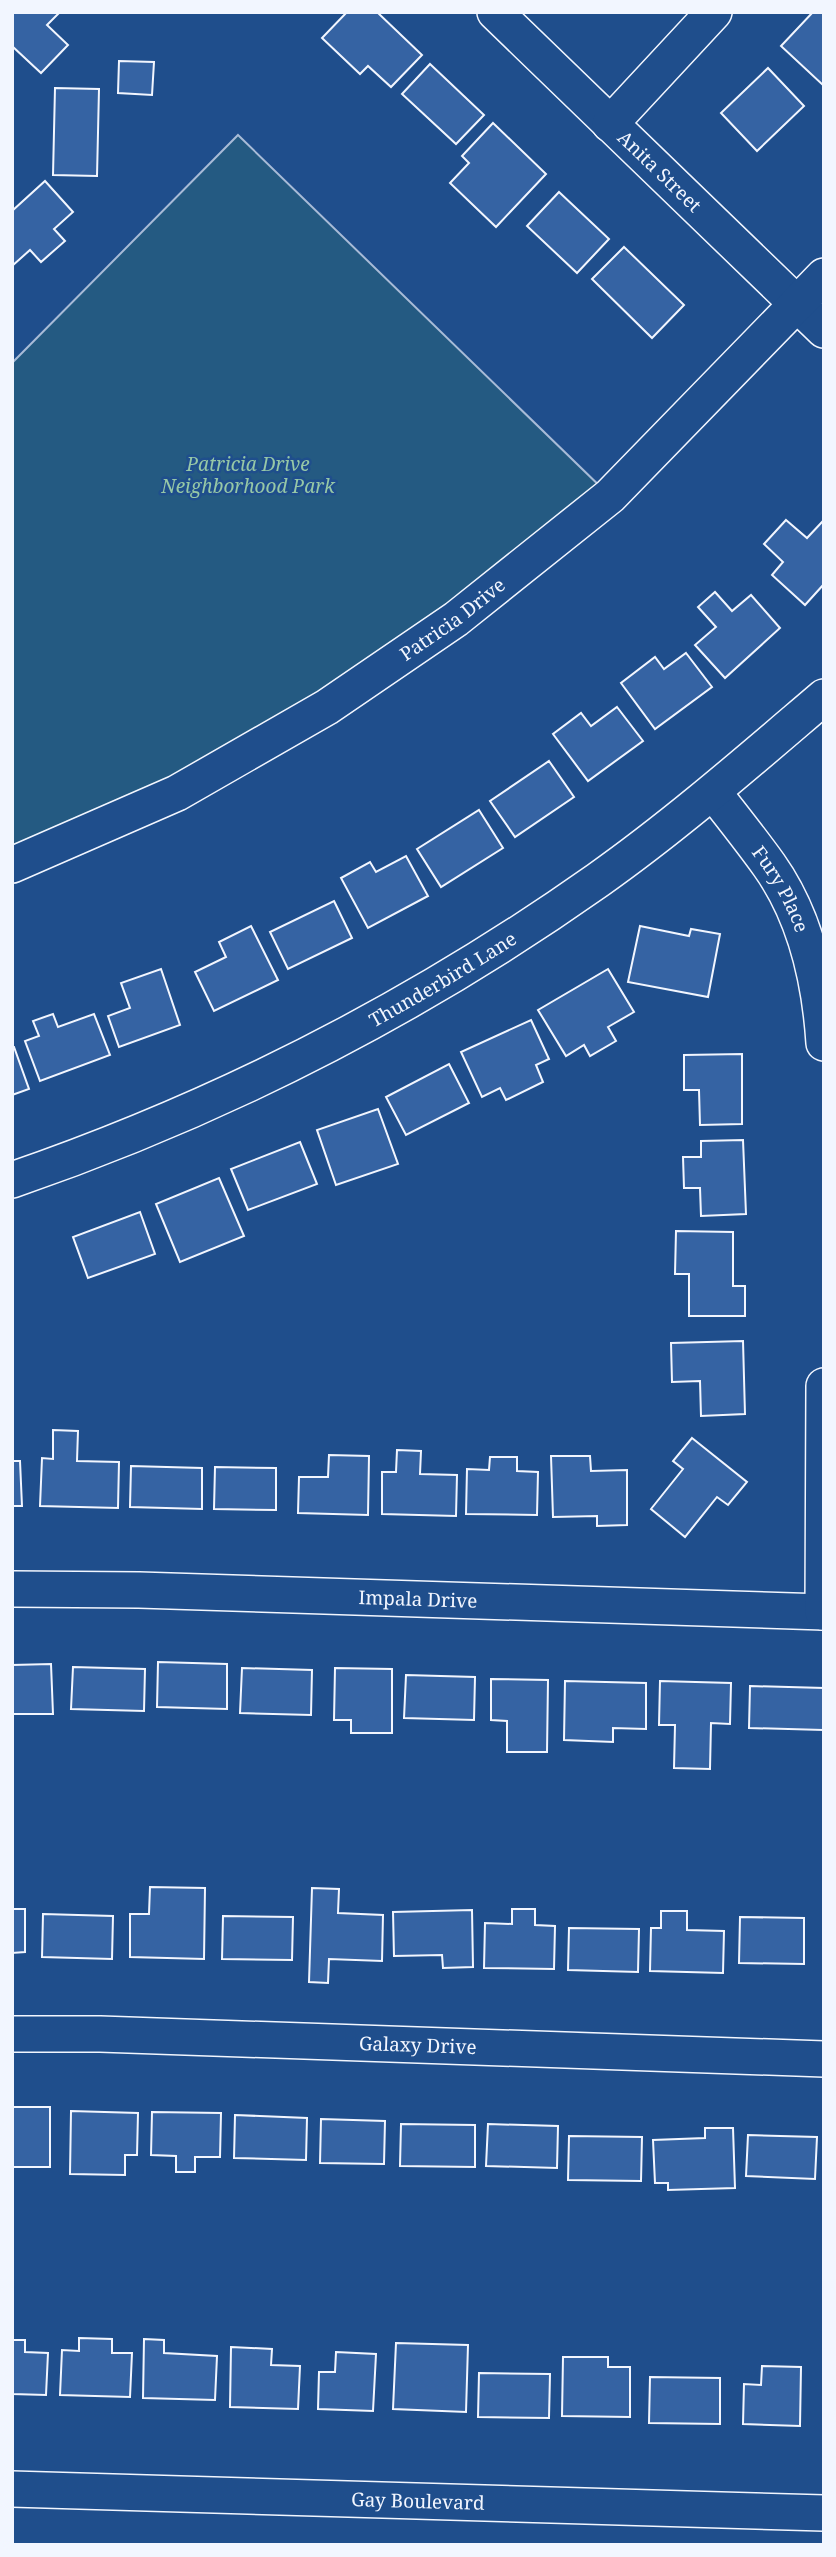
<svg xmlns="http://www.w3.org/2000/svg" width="836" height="2557" font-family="'Noto Serif',serif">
	<rect width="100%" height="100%" fill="#1f4e8c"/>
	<!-- green -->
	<path fill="#245a82" stroke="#a8bbd7" stroke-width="2" d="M238,135l372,361 -220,170 -378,193v-496z"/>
	<!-- building -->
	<g fill="#3563a3" stroke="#f2f6ff" stroke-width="2">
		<path d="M12,12h48l-13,13 21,20 -27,28 -29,-27z"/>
		<path d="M347,12h30l45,43 -31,32 -23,-21 -8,8 -38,-36z"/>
		<path d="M813,12h11v74l-43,-40z"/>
		<path d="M119,61l35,1 -2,33 -34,-2z"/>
		<path d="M430,64l54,51 -28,29 -54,-50z"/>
		<path d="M768,68l36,38 -47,45 -36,-38z"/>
		<path d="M55,88l44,1 -2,87 -44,-1z"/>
		<path d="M493,123l53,51 -50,53 -46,-44 19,-20 -7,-7z"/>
		<path d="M45,181l28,31 -19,17 11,12 -24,21 -11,-12 -18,16v-55z"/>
		<path d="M559,192l50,47 -32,34 -50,-47z"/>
		<path d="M624,247l60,58 -32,33 -60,-59z"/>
		<path d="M786,520l21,18 15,-16 2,2v60l-19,21 -33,-30 11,-13 -19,-18z"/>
		<path d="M715,592l17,19 19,-16 29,33 -55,50 -30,-33 21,-18 -18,-20z"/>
		<path d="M686,653l26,34 -57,42 -34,-46 34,-26 9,12z"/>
		<path d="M617,707l26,34 -55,40 -35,-47 28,-21 10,13z"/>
		<path d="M549,761l25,36 -59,40 -25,-36z"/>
		<path d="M479,810l24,38 -62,39 -24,-38z"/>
		<path d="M406,856l22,40 -60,32 -27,-50 29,-16 6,10z"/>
		<path d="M334,901l18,37 -64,31 -18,-37z"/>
		<path d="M251,926l27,54 -64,31 -19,-39 31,-15 -7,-15z"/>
		<path d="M640,926l49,10 2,-7 29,5 -12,63 -80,-15z"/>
		<path d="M161,969l19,56 -61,22 -11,-31 22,-8 -9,-25z"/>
		<path d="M608,969l26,43 -26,15 8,14 -26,15 -6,-11 -18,11 -28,-46z"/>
		<path d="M53,1014l5,13 36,-13 16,41 -70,26 -15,-40 14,-5 -6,-15z"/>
		<path d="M531,1020l18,39 -13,6 7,17 -37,18 -6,-12 -18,9 -21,-45z"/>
		<path d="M12,1047h2l15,42 -17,6z"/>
		<path d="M742,1054v70l-42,1 -1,-35h-15v-35z"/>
		<path d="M449,1064l20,39 -63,32 -20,-38z"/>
		<path d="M378,1109l20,55 -62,21 -19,-55z"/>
		<path d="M743,1140l3,74 -45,2 -1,-28h-16l-1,-31h18v-16z"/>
		<path d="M300,1142l17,42 -69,26 -17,-41z"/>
		<path d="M219,1178l25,58 -64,26 -24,-58z"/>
		<path d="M140,1212l15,42 -67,24 -15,-41z"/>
		<path d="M676,1231l57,1v54h12v30h-56v-42h-14z"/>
		<path d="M743,1341l2,73 -44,2 -1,-35 -28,1 -1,-39z"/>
		<path d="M53,1430l25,1 -1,30 42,1 -1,46 -78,-2 2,-48 11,1z"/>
		<path d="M692,1438l55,44 -19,23 -11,-8 -32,40 -34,-28 32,-40 -10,-8z"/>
		<path d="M397,1450l24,1 -1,23 37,1 -1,41 -74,-2v-42h14z"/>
		<path d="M329,1455l40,1 -1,59 -70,-2 1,-36h29z"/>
		<path d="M551,1456h39l1,15 36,-1v55l-30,1v-10l-44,1z"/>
		<path d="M490,1457h27v14l21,1 -1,43 -71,-1 1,-45 22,1z"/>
		<path d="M12,1461h8l2,45h-10z"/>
		<path d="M131,1466l71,2v41l-72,-2z"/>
		<path d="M215,1467l61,1v42l-62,-1z"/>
		<path d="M158,1662l69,2v45l-70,-2z"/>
		<path d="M51,1664l2,50h-41v-49z"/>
		<path d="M73,1667l72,2 -1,42 -73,-2z"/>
		<path d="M242,1668l70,2 -1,45 -71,-2z"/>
		<path d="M335,1668l57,1v64h-41v-13h-17z"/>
		<path d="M406,1675l69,2 -1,43 -70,-2z"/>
		<path d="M491,1679l57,1 -1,72h-40v-31l-16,-1z"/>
		<path d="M565,1681l81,2v46l-33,-1v14l-49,-2z"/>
		<path d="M660,1681l71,2 -1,41 -19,-1 -1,46 -36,-1 1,-43h-16z"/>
		<path d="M750,1686l74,2 -1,42 -74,-2z"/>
		<path d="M150,1887l55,1 -1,71 -74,-2v-43h19z"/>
		<path d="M312,1888l27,1 -1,24 45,2 -1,46 -53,-2 -1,24 -19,-1z"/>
		<path d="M12,1909h13v43l-13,1z"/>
		<path d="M512,1909h23v16l20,1 -1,43 -70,-1 1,-45 27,1z"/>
		<path d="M472,1910l1,57 -30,1 -1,-13 -48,1 -1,-44z"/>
		<path d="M661,1911h26v19l37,1 -1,42 -73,-2 1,-43h10z"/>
		<path d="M43,1914l70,2 -1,43 -70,-2z"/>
		<path d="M223,1916l70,1 -1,43 -70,-1z"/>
		<path d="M740,1917l64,1v46l-65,-1z"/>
		<path d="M569,1928l70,1 -1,43 -70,-2z"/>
		<rect x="12" y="2107" width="38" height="60"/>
		<path d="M71,2111l67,2 -1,42h-12v20l-55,-1z"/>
		<path d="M152,2112l69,1 -1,44h-25v15h-19v-16l-25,-1z"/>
		<path d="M235,2115l72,3 -1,42 -72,-2z"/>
		<path d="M321,2119l64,2 -1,43 -64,-1z"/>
		<path d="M401,2124l74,1v42l-75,-1z"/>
		<path d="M488,2124l70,2 -1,42 -71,-2z"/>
		<path d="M705,2128h28l2,60 -67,2v-7h-13l-2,-43 52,-2z"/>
		<path d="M748,2135l69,2 -2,42 -69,-3z"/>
		<path d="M569,2136l73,1 -1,44 -73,-1z"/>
		<path d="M79,2338l33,1v14h20l-2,44 -70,-2 2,-45 17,1z"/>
		<path d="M144,2339l20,1v13l53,3 -2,44 -72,-2z"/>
		<path d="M12,2340h13v12l23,1 -2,42 -34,-1z"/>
		<path d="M396,2343l72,2 -2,67 -73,-3z"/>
		<path d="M231,2347l41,2 -1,16 29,1 -2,43 -68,-2z"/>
		<path d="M336,2352l40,2 -3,57 -55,-2 1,-37h16z"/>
		<path d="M563,2357h45v10h22v50l-68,-1z"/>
		<path d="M762,2366l39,1 -1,59 -57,-2 1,-40 17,1z"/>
		<path d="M479,2373l71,1 -1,44 -71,-1z"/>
		<path d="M650,2377l70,1v46l-71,-1z"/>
	</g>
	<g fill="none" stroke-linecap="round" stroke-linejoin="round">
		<defs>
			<g id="minor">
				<path id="s1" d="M495,12l329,318"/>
				<path d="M610,124l104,-112"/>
				<path id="s2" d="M713,792c19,24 38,48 56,73 37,52 51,116 55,178"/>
				<path id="s3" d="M12,865l165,-72 150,-86 129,-88 154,-123 214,-220"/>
				<path id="s4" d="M12,1180c209,-72 406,-173 586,-300 79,-56 152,-120 226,-183"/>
				<path id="s5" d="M12,1589l127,1 685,22"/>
				<path d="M823,1612l1,-226"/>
				<path id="s6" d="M12,2034h88l724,25"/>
				<path id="s7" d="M12,2489l812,24"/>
			</g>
		</defs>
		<!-- minor casing -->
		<use href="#minor" stroke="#f2f6ff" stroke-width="38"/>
		<!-- minor -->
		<use href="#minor" stroke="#1f4e8c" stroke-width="35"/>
	</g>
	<g text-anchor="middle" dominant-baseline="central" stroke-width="5" stroke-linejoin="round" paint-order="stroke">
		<!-- street labels -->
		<g font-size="19" fill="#f2f6ff" stroke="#1f4e8c">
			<text stroke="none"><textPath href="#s1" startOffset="229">Anita Street</textPath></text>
			<text stroke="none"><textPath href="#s3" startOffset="506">Patricia Drive</textPath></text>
			<text stroke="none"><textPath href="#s2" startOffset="119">Fury Place</textPath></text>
			<text stroke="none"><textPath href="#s4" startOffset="476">Thunderbird Lane</textPath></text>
			<text stroke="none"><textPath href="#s5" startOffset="406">Impala Drive</textPath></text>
			<text stroke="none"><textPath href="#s6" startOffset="406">Galaxy Drive</textPath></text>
			<text stroke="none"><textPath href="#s7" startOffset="406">Gay Boulevard</textPath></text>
		</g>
		<!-- park labels -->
		<g font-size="19" font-style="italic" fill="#97c8a6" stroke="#1f4e8c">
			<text x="248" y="464">Patricia Drive<tspan x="248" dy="22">Neighborhood Park</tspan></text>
		</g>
	</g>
	<!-- border -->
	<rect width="836" height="2557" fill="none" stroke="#f2f6ff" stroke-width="28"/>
</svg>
